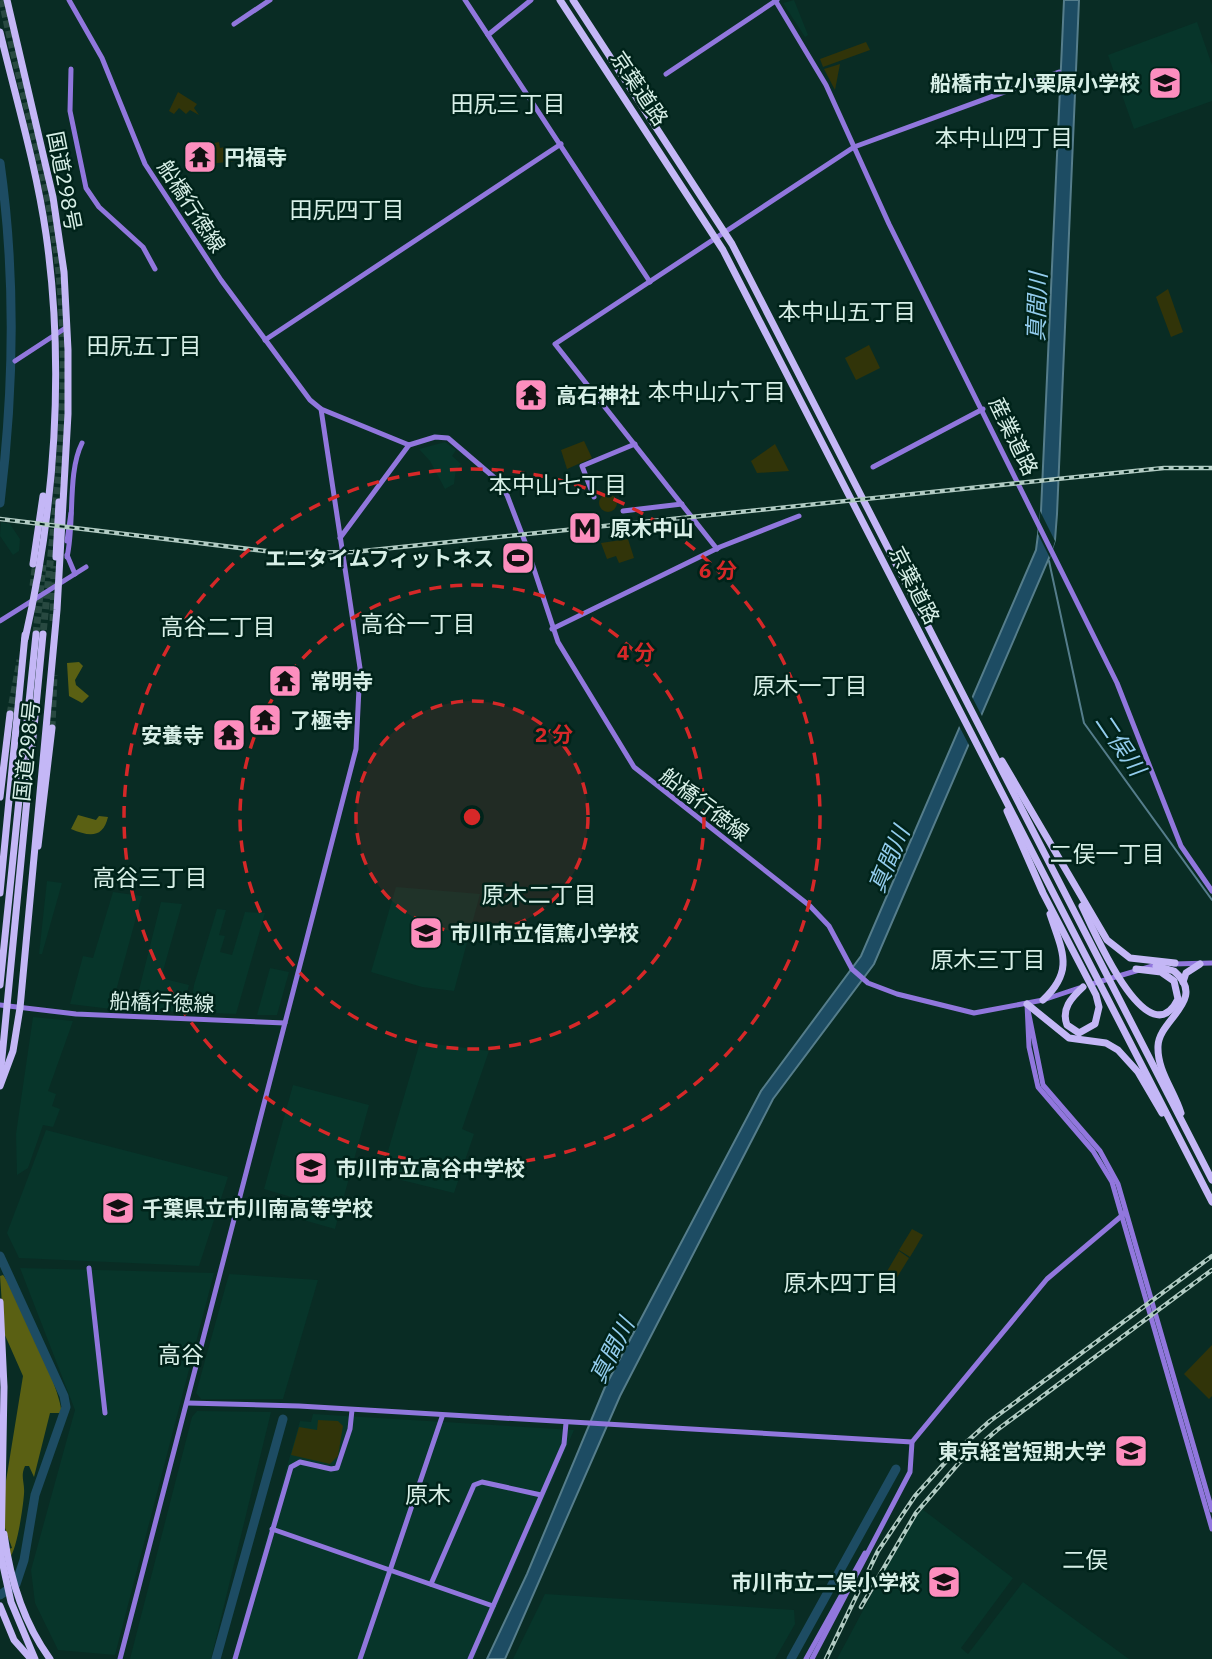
<svg xmlns="http://www.w3.org/2000/svg" width="1212" height="1659" font-family="'IBM Plex Sans','Noto Sans JP',sans-serif">
	<rect width="100%" height="100%" fill="#092c24"/>
	<!-- built -->
	<g fill="#07352a">
		<path d="M794,0l14,35 -3,2 -22,-34z"/>
		<path d="M1197,22l15,43v36l-78,28 -26,-74z"/>
		<path d="M445,442l11,8 -4,6 9,8 -5,5 -2,15 -9,5 -15,-28 -11,-12z"/>
		<path d="M1,522l9,2 10,15 -1,12 -6,4 -13,-19z"/>
		<path d="M47,881l15,2 -20,71h-3z"/>
		<path d="M396,887l84,7 -26,97 -32,-4 -51,-15z"/>
		<path d="M113,892l29,4 -31,113 -41,-5 13,-48 10,2z"/>
		<path d="M161,902l21,2 -21,74 28,7 -7,27 -48,-2z"/>
		<path d="M217,909l9,1 -7,25 6,1 -5,16 12,3 13,-43 20,1 -29,101 -46,-2 4,-27z"/>
		<path d="M270,968l19,4 -12,43h-20z"/>
		<path d="M33,1017l40,4 -25,70 8,3 -4,12 8,3 -7,18 -10,-2 -15,43 -11,7 -1,-41z"/>
		<path d="M420,1042l69,9 -27,78 12,5 -20,59 -73,-18z"/>
		<path d="M293,1085l76,20 -34,124 -42,-12 5,-18 -34,-10z"/>
		<path d="M46,1130l182,47 -29,89 -180,-8 -12,-25z"/>
		<path d="M20,1268l194,5 -99,382 -57,-5 -23,-47 -4,-33 44,-160z"/>
		<path d="M229,1274l89,6 -35,119h-82l-5,-6z"/>
		<path d="M197,1411l74,1 -60,247h-81l62,-242z"/>
		<path d="M313,1414l261,16 -100,229h-242l68,-238 11,1z"/>
		<path d="M922,1509l91,69 -52,70 7,6 55,-72 106,77h-292l61,-114z"/>
		<path d="M545,1594l249,16 1,14 -20,35h-262z"/>
	</g>
	<!-- green -->
	<g fill="#313409">
		<path d="M866,42l4,8 -47,17 -3,-8z"/>
		<path d="M840,64l-5,26 -11,-21z"/>
		<path d="M178,92l19,12 -3,4 5,7 -9,-5 -4,4 -7,-6 -5,6 -5,-3z"/>
		<path d="M219,142l1,6 10,-2 5,15 -25,3 -4,-19z"/>
		<path d="M1168,289l15,43 -12,5 -15,-40z"/>
		<path d="M869,345l11,23 -24,12 -11,-22z"/>
		<path d="M584,441l8,17 -25,11 -6,-19z"/>
		<path d="M775,444l14,27 -32,2 -6,-12z"/>
		<circle cx="608" cy="503" r="9"/>
		<path d="M628,539l6,19 -15,5 -3,-7 -9,3 -6,-16z"/>
		<path d="M912,1229l11,6 -13,22 -11,-7z"/>
		<path d="M899,1251l10,7 -13,21 -10,-6z"/>
		<path d="M1212,1345v51l-3,3 -25,-25z"/>
		<path d="M318,1420l20,1 5,5 -5,30 -8,8 -39,-9 8,-28 18,3z"/>
	</g>
	<!-- forest -->
	<g fill="#5a6013">
		<path d="M79,662l4,4 -8,14 1,5 13,11 -7,7 -13,-7 -2,-33z"/>
		<path d="M78,815l18,5 3,-4 9,1c-5,21 -18,20 -37,12z"/>
		<path d="M3,1275c11,12 63,126 58,138h-11l-16,64 -5,-11h-4c-5,11 0,16 -1,28 -1,14 -7,56 -15,65l-1,-10 4,-1 -7,-20v-41l18,-111 -19,-43 -4,-57z"/>
	</g>
	<!-- water -->
	<path fill="#1d4c63" stroke="#557d8b" stroke-width="2" d="M1064,0h15l-22,514 -2,26 -6,18 -175,406 -101,135 -153,297 -115,263h-18l40,-85 78,-187 156,-296 100,-135 175,-406 5,-39z"/>
	<!-- pier -->
	<g fill="#092c24">
		<path d="M1040,511l15,30 -5,17 -12,-24z"/>
		<path d="M970,693l14,27 -13,29 -14,-27z"/>
	</g>
	<g fill="none" stroke-linecap="round" stroke-linejoin="round">
		<!-- stream -->
		<path stroke="#557d8b" stroke-width="2" d="M1049,561l35,162 128,177"/>
		<!-- river -->
		<g stroke="#1d4c63" stroke-width="9">
			<path d="M0,163c16,113 14,227 0,340"/>
			<path d="M0,1256l64,140 2,11 -31,88 -11,65 -8,24 -16,11"/>
			<path d="M216,1659l67,-240"/>
			<path d="M791,1659l105,-190"/>
		</g>
		<!-- highway-tunnel -->
		<g stroke="#284941" stroke-width="7" stroke-dasharray="7 3.5" stroke-linecap="butt">
			<path d="M2,0c19,96 50,188 58,285 10,117 -6,233 -17,349"/>
			<path d="M33,586l3,-26"/>
			<path d="M53,621l1,-55"/>
			<path d="M36,634l7,-69"/>
			<path d="M10,714l10,-54"/>
			<path d="M52,728l2,-53"/>
		</g>
		<!-- secondary -->
		<g stroke="#9177dd" stroke-width="5">
			<path d="M69,0l33,58 43,106 76,116 89,120 11,9 88,36 26,-8 13,1 48,41 11,16 18,47 33,100 76,125 176,139 19,20 23,43 16,14 29,11 77,19 69,-13 36,-12"/>
			<path d="M465,0l185,282"/>
			<path d="M775,0l51,85 63,139 228,459 64,163 31,45"/>
			<path d="M234,24l36,-24"/>
			<path d="M488,35l43,-35"/>
			<path d="M71,69l-1,42 16,77 13,19 44,40 12,22"/>
			<path d="M666,74l111,-74"/>
			<path d="M265,340l296,-196"/>
			<path d="M15,361l52,-34"/>
			<path d="M873,467l110,-58"/>
			<path d="M594,497l-12,-31 53,-22"/>
			<path d="M623,511l59,-7"/>
			<path d="M340,538l69,-93"/>
			<path d="M67,541l4,-28"/>
			<path d="M717,549l-162,-205 299,-197 205,-75"/>
			<path d="M67,555l8,19"/>
			<path d="M67,557c8,-35 0,-84 15,-114"/>
			<path d="M0,621l86,-54"/>
			<path d="M552,629l168,-82 79,-31"/>
			<path d="M1173,964l39,-1"/>
			<path d="M1095,983l61,-18"/>
			<path d="M1027,1004l2,43 9,40 55,64 19,31 100,347"/>
			<path d="M0,1005l76,9 209,9"/>
			<path d="M1027,1005l16,80 57,66 18,33 94,326"/>
			<path d="M89,1268l16,145"/>
			<path d="M188,1403l111,3 613,36"/>
			<path d="M272,1529l221,77"/>
			<path d="M431,1584l43,-99 8,-3 59,13"/>
			<path d="M120,1659l236,-910 4,-81 -39,-259"/>
			<path d="M235,1659l56,-192 9,-5 31,7 6,-1 13,-39 2,-19"/>
			<path d="M360,1659l82,-242"/>
			<path d="M470,1659l94,-215 2,-21"/>
			<path d="M806,1659l59,-106"/>
			<path d="M812,1659l98,-187 2,-30 135,-163 78,-66"/>
		</g>
		<!-- highway -->
		<g stroke="#c4b7f6" stroke-width="7">
			<path d="M560,0l163,250 489,952"/>
			<path d="M573,0l159,244 480,936"/>
			<path d="M0,32c16,67 36,133 46,202 19,133 9,274 -21,405"/>
			<path d="M56,557l3,-55"/>
			<path d="M33,564l10,-68"/>
			<path d="M1002,761l105,179 23,18 45,5"/>
			<path d="M0,797l10,-83"/>
			<path d="M1007,811l36,82 53,102 3,12 -4,17 -16,9 -12,-8c-6,-16 4,-27 16,-38"/>
			<path d="M38,846l14,-118"/>
			<path d="M0,893l25,-258"/>
			<path d="M1082,906c10,21 66,154 96,93l-4,-18 -13,-9 -25,-3"/>
			<path d="M1156,966l18,5c34,29 -15,48 -16,75 -1,25 16,44 23,67"/>
			<path d="M1183,982l3,-9 14,-9"/>
			<path d="M0,985l36,-351"/>
			<path d="M1043,1000c32,-30 19,-49 7,-86"/>
			<path d="M1027,1004l42,34 37,5 12,7 20,22 24,41"/>
			<path d="M0,1078l43,-444"/>
			<path d="M0,1086l13,-35 7,-43 37,-398 11,-196v-64l-4,-78 -11,-75 -46,-197"/>
			<path d="M0,1302l4,85 -3,169 10,46 24,57"/>
			<path d="M4,1534c6,45 19,88 46,125"/>
			<path d="M0,1606l14,34 17,19"/>
		</g>
		<defs>
			<g id="rail">
				<path d="M0,519l282,34 71,-1 811,-84h48"/>
				<path d="M861,1607l55,-94 43,-50 38,-33 215,-160"/>
				<path d="M826,1659l52,-108 37,-55 36,-40 39,-35 222,-165"/>
			</g>
		</defs>
		<!-- rail casing -->
		<use href="#rail" stroke="#b1cbc3" stroke-width="4.5"/>
		<!-- rail -->
		<use href="#rail" stroke="#00231a" stroke-width="2" stroke-dasharray="5" stroke-linecap="butt"/>
	</g>
	<!-- distance rings -->
	<circle cx="472" cy="817" r="116" fill="#d62828" fill-opacity=".12"/>
	<g fill="none" stroke="#d62828" stroke-width="3.5" stroke-dasharray="12 9">
		<circle cx="472" cy="817" r="116"/>
		<circle cx="472" cy="817" r="232"/>
		<circle cx="472" cy="817" r="348"/>
	</g>
	<!-- icons -->
	<defs>
		<symbol id="school-square" viewBox="-11 -11 22 22"><rect x="-9" y="-9" width="18" height="18" rx="4" fill="#fd8ebe" stroke="#00231a"/><path d="M0-5L7-2L0 1L-7-2ZM-4 1L0 2.5L4 1V4Q0 6-4 4Z" fill="#111"/></symbol>
		<symbol id="temple-square" viewBox="-11 -11 22 22"><rect x="-9" y="-9" width="18" height="18" rx="4" fill="#fd8ebe" stroke="#00231a"/><path d="M0-6L5-2H3V0L6.5 2.5H4V6H1.5V3h-3V6H-4V2.5H-6.5L-3 0V-2H-5Z" fill="#111"/></symbol>
		<symbol id="metro-square" viewBox="-11 -11 22 22"><rect x="-9" y="-9" width="18" height="18" rx="4" fill="#fd8ebe" stroke="#00231a"/><path d="M-5.5 5V-5H-3L0 0L3-5H5.5V5H3V-.5L0 4L-3-.5V5Z" fill="#111"/></symbol>
		<symbol id="stadium-square" viewBox="-11 -11 22 22"><rect x="-9" y="-9" width="18" height="18" rx="4" fill="#fd8ebe" stroke="#00231a"/><path d="M0-5a6.5 5 0 1 0 0 10a6.5 5 0 1 0 0-10ZM-3.5-1.8h7v3.6h-7Z" fill="#111"/></symbol>
		<symbol id="university-square" viewBox="-11 -11 22 22"><rect x="-9" y="-9" width="18" height="18" rx="4" fill="#fd8ebe" stroke="#00231a"/><path d="M0-5L7-2L0 1L-7-2ZM-4 1L0 2.5L4 1V4Q0 6-4 4Z" fill="#111"/></symbol>
	</defs>
	<g fill-rule="evenodd">
		<use href="#school-square" x="1146" y="64" width="38" height="38"/>
		<use href="#temple-square" x="181" y="138" width="38" height="38"/>
		<use href="#temple-square" x="512" y="376" width="38" height="38"/>
		<use href="#metro-square" x="566" y="509" width="38" height="38"/>
		<use href="#stadium-square" x="499" y="539" width="38" height="38"/>
		<use href="#temple-square" x="266" y="662" width="38" height="38"/>
		<use href="#temple-square" x="246" y="701" width="38" height="38"/>
		<use href="#temple-square" x="210" y="716" width="38" height="38"/>
		<use href="#school-square" x="407" y="914" width="38" height="38"/>
		<use href="#school-square" x="292" y="1149" width="38" height="38"/>
		<use href="#school-square" x="99" y="1189" width="38" height="38"/>
		<use href="#university-square" x="1112" y="1432" width="38" height="38"/>
		<use href="#school-square" x="925" y="1563" width="38" height="38"/>
	</g>
	<g text-anchor="middle" dominant-baseline="central" stroke-width="5" stroke-linejoin="round" paint-order="stroke">
		<!-- poi labels -->
		<g font-size="21" font-weight="bold" fill="#d7efe7" stroke="#00231a" text-anchor="start">
			<text x="1140" y="83" text-anchor="end">船橋市立小栗原小学校</text>
			<text x="224" y="157">円福寺</text>
			<text x="556" y="395">高石神社</text>
			<text x="610" y="528">原木中山</text>
			<text x="494" y="558" text-anchor="end">エニタイムフィットネス</text>
			<text x="310" y="681">常明寺</text>
			<text x="290" y="720">了極寺</text>
			<text x="204" y="735" text-anchor="end">安養寺</text>
			<text x="450" y="933">市川市立信篤小学校</text>
			<text x="336" y="1168">市川市立高谷中学校</text>
			<text x="142" y="1208">千葉県立市川南高等学校</text>
			<text x="1106" y="1451" text-anchor="end">東京経営短期大学</text>
			<text x="920" y="1582" text-anchor="end">市川市立二俣小学校</text>
		</g>
		<!-- street labels -->
		<g font-size="21" fill="#d7efe7" stroke="#00231a">
			<text transform="translate(640 88) rotate(56)">京葉道路</text>
			<text transform="translate(65 181) rotate(79)">国道298号</text>
			<text transform="translate(192 206) rotate(57)">船橋行徳線</text>
			<text transform="translate(1014 436) rotate(64)">産業道路</text>
			<text transform="translate(915 585) rotate(63)">京葉道路</text>
			<text transform="translate(26 751) rotate(-84)">国道298号</text>
			<text transform="translate(705 804) rotate(37)">船橋行徳線</text>
			<text transform="translate(162 1002) rotate(2)">船橋行徳線</text>
		</g>
		<!-- neighbourhood labels -->
		<g font-size="23" fill="#d7efe7" stroke="#00231a">
			<text x="508" y="103">田尻三丁目</text>
			<text x="1004" y="137">本中山四丁目</text>
			<text x="347" y="209">田尻四丁目</text>
			<text x="847" y="311">本中山五丁目</text>
			<text x="144" y="345">田尻五丁目</text>
			<text x="717" y="391">本中山六丁目</text>
			<text x="558" y="484">本中山七丁目</text>
			<text x="418" y="623">高谷一丁目</text>
			<text x="218" y="626">高谷二丁目</text>
			<text x="810" y="685">原木一丁目</text>
			<text x="1107" y="853">二俣一丁目</text>
			<text x="150" y="877">高谷三丁目</text>
			<text x="539" y="894">原木二丁目</text>
			<text x="988" y="959">原木三丁目</text>
			<text x="841" y="1282">原木四丁目</text>
			<text x="181" y="1354">高谷</text>
			<text x="428" y="1494">原木</text>
			<text x="1085" y="1559">二俣</text>
		</g>
		<!-- water labels -->
		<g font-size="23" font-style="italic" fill="#93cdee" stroke="#00231a">
			<text transform="translate(1036 307) rotate(-88)">真間川</text>
			<text transform="translate(1121 744) rotate(56)">二俣川</text>
			<text transform="translate(888 859) rotate(-67)">真間川</text>
			<text transform="translate(611 1350) rotate(-63)">真間川</text>
		</g>
	</g>
	<circle cx="472" cy="817" r="10" fill="#d62828" stroke="#00231a" stroke-width="3.5"/>
	<g font-size="21" text-anchor="middle" font-weight="bold" fill="#d62828" stroke="#00231a" stroke-width="5" stroke-linejoin="round" paint-order="stroke">
		<text x="718" y="578">6 分</text>
		<text x="636" y="660">4 分</text>
		<text x="554" y="742">2 分</text>
	</g>
</svg>
